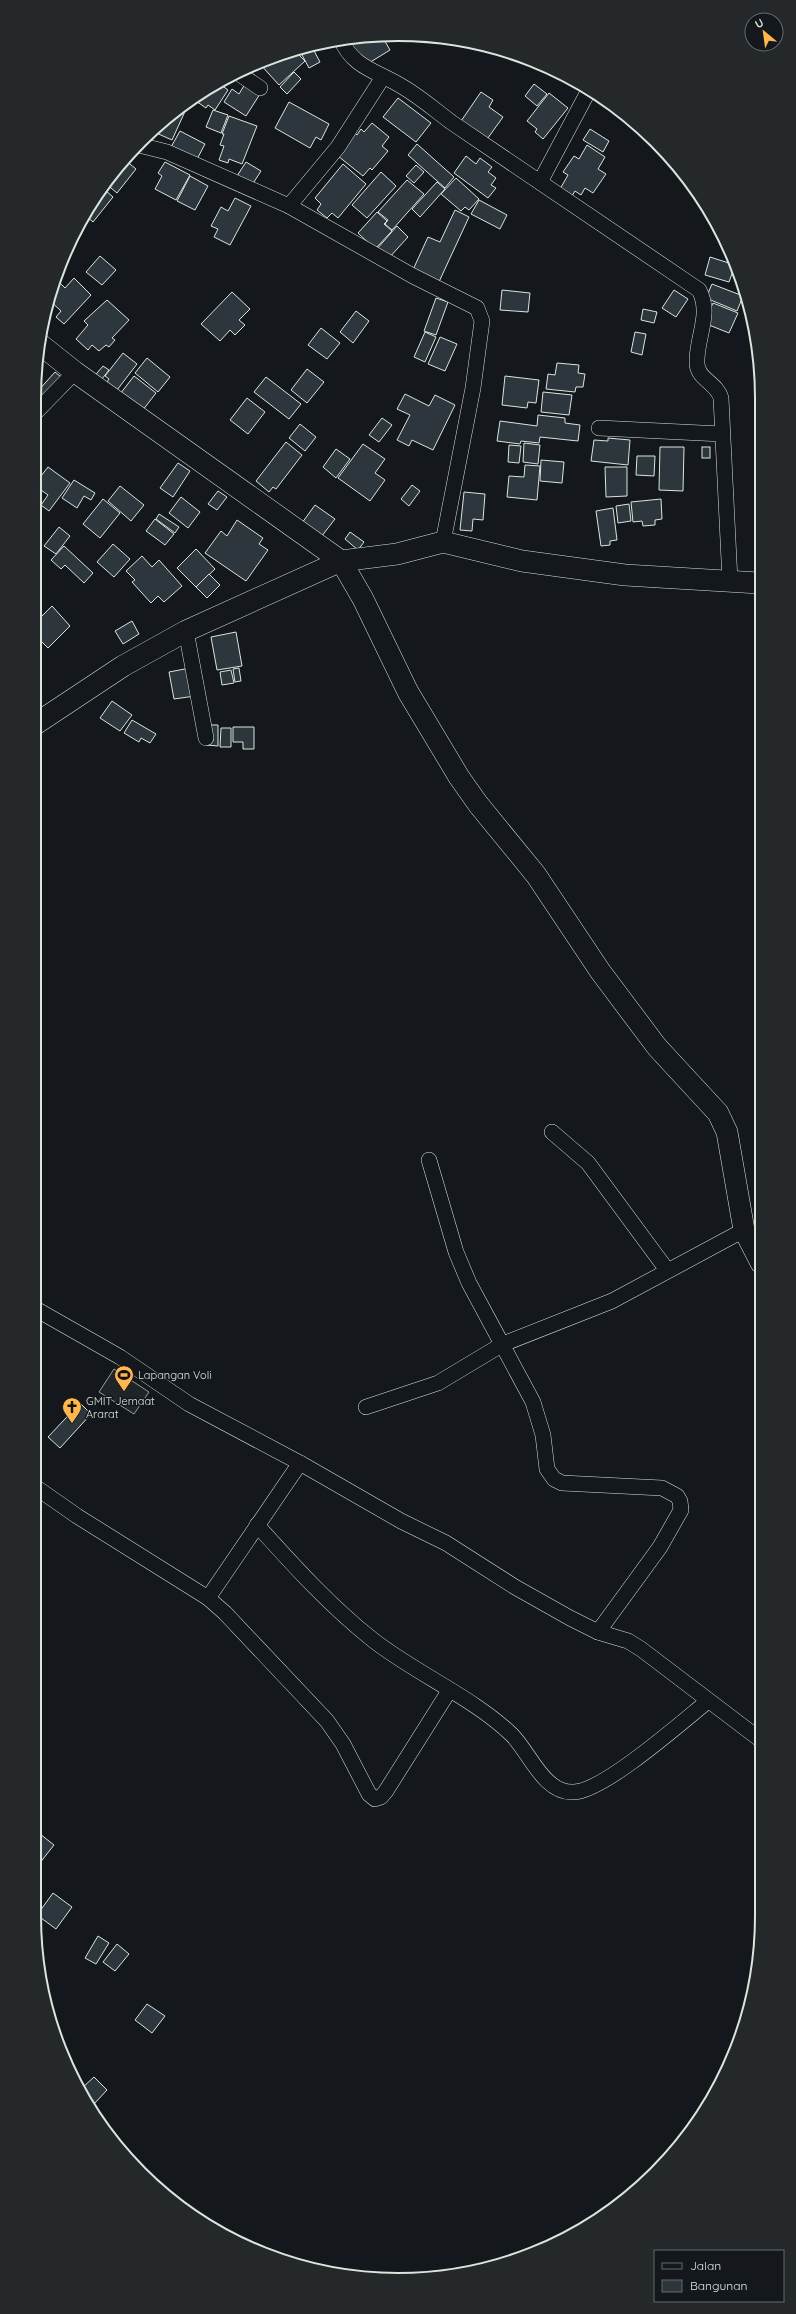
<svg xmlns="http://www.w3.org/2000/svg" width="796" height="2314" font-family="Quicksand,sans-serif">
	<rect width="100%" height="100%" fill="#14181c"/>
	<!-- green -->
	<path fill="#202428" stroke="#939e99" d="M114,1369l35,23 -15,22 -35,-22z"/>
	<!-- building -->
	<g fill="#2c363c" stroke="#d8e6dc">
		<path d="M382,36l8,14 -26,16 -15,-23 5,-3 -2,-3z"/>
		<path d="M312,47l8,15 -11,6 -8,-15z"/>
		<path d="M294,50l11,11 -26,24 -20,-22 22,-10z"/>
		<path d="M294,72l7,7 -14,15 -7,-7z"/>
		<path d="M225,79l-4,6 7,5 -13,20 -7,-5 -2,3 -13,-9z"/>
		<path d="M245,84l15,10 -14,22 -22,-14 8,-13 7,5z"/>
		<path d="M534,84l13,10 -10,12 -12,-10z"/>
		<path d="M481,92l12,8 -4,7 14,10 -18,25 -26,-18z"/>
		<path d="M549,93l19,15 -25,31 -8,-7 2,-3 -10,-8z"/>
		<path d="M398,98l33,25 -15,19 -33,-25z"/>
		<path d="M289,102l40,22 -8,16 -5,-3 -6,11 -35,-20z"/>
		<path d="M184,106l3,1 -15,33 -18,-8 4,-8z"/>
		<path d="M213,110l15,5 -7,18 -15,-6z"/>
		<path d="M229,116l28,10 -15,38 -13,-5 -1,4 -9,-3 5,-14 -4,-1 4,-11h-2z"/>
		<path d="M372,123l17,14 -7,9 6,5 -16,19 -2,-2 -7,8 -25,-20 16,-24 3,3 4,-6 3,3z"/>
		<path d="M590,129l19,12 -6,11 -20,-12z"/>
		<path d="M180,131l25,13 -9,17 -25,-14z"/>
		<path d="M417,144l37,33 -9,11 -37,-33z"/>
		<path d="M587,145l18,12 -7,12 8,5 -13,19 -8,-5 -4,7 -6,-4 -3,5 -12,-7 8,-14 -5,-3 11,-16 5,3z"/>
		<path d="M466,156l10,8 4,-6 12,9 -4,5 8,6 -5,7 5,3 -8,10 -34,-25z"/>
		<path d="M125,160l11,9 -19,24 -12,-10z"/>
		<path d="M165,162l25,13 -14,25 -21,-11 7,-13 -4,-3z"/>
		<path d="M246,162l15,9 -9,14 -15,-9z"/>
		<path d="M343,164l23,20 -28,34 -6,-5 -5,5 -10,-8 4,-6 -6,-6z"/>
		<path d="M416,165l8,7 -10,11 -8,-7z"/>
		<path d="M381,172l15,14 -29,32 -15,-13z"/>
		<path d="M190,176l18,10 -13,24 -18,-9z"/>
		<path d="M456,178l23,21 -10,11 -4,-3 -4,4 -20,-17z"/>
		<path d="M407,180l17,14 -32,36 -7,-6 3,-4 -10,-8z"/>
		<path d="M437,182l8,7 -25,28 -8,-8z"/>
		<path d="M105,190l8,7 -20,25 -8,-7 12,-19 1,2z"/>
		<path d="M235,198l16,8 -21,39 -16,-8 4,-8 -7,-3 10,-19 7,4z"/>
		<path d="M479,200l28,15 -7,14 -29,-15z"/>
		<path d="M455,210l14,7 -31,67 -26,-12 16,-35 12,5z"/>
		<path d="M377,212l10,9 -3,3 8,7 -17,18 -17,-16z"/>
		<path d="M397,226l11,11 -21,23 -11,-10z"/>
		<path d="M100,256l16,14 -14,15 -16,-13z"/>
		<path d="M710,257l25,8 -6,17 -24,-7z"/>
		<path d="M74,278l17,17 -27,29 -8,-7 5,-6 -13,-12 4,-10 7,-7 6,6z"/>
		<path d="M712,284l31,12 -6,15 -31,-13z"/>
		<path d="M502,290l28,3 -2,19 -28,-2z"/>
		<path d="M674,290l14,9 -12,18 -14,-9z"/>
		<path d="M232,292l18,17 -11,11 6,5 -10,10 -5,-5 -10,11 -19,-17z"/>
		<path d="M436,298l12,4 -12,33 -12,-4z"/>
		<path d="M107,300l22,20 -17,18 3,2 -6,7 -3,-2 -7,6 -7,-6 -4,5 -12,-11 12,-14 -4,-4z"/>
		<path d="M713,303l25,10 -9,20 -25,-10z"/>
		<path d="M643,309l14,3 -3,11 -13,-3z"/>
		<path d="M356,311l13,10 -16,22 -13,-11z"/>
		<path d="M321,328l19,15 -13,16 -19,-14z"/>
		<path d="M425,332l11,5 -11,25 -11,-5z"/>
		<path d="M635,332l11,2 -4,21 -11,-3z"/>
		<path d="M440,337l17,7 -12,27 -17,-7z"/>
		<path d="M123,353l14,11 -20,26 -10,-8 2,-3 -4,-3z"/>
		<path d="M147,358l23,19 -12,15 -23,-19z"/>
		<path d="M557,363l22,2 -1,8 7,1 -2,13h-7l-1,5 -29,-3 2,-15 7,1z"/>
		<path d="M103,366l6,4 -11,14 -6,-5z"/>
		<path d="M307,369l17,13 -17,21 -16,-13z"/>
		<path d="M55,372l6,5 -19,20 -5,-5z"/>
		<path d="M134,376l22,17 -17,22 -22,-17z"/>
		<path d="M505,376l34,4 -3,23 -8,-1 -1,6 -25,-3z"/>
		<path d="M266,377l35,27 -12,15 -35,-27z"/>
		<path d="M543,392l29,3 -3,20 -28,-3z"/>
		<path d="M405,394l24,12 6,-11 20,10 -22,45 -21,-10 -3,6 -12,-6 13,-25 -13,-6z"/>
		<path d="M247,398l18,14 -17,22 -18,-14z"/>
		<path d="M538,415l27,3v5l15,2 -2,16 -38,-4 -1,6 -18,-2 -1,3 -23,-3 3,-20 37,5z"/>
		<path d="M382,418l10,7 -13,17 -10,-7z"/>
		<path d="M300,424l16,13 -11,14 -16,-13z"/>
		<path d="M608,438l22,2 -2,25 -37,-4 3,-21 14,1z"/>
		<path d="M286,442l16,13 -26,34 -3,-2 -4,5 -13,-11z"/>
		<path d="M524,443l16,2 -2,19 -15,-2z"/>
		<path d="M363,444l22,15 -10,14 10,7 -15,21 -32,-23z"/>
		<path d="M509,445l12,1 -2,17 -11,-1z"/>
		<path d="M660,447h24l-1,44 -24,-1z"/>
		<rect x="702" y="447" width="8" height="11"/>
		<path d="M336,449l14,10 -14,19 -13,-11z"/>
		<path d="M637,456h18l-1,20 -18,-1z"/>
		<path d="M541,460l23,2 -2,21 -22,-2z"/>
		<path d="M178,463l12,8 -17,26 -13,-9z"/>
		<path d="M525,465l15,1 -3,34 -30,-3 2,-21 15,1z"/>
		<path d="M48,467l22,16 -21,28 -8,-6 7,-10 -14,-10z"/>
		<path d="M605,467h22v29l-21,1z"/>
		<path d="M74,480l21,13 -4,7 -7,-4 -7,12 -15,-10z"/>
		<path d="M412,485l8,6 -11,15 -8,-7z"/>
		<path d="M120,486l24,19 -13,16 -23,-20z"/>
		<path d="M218,491l9,6 -10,13 -9,-6z"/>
		<path d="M464,492l21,2 -2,26 -10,-1 -1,12 -12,-1z"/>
		<path d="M181,497l19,15 -12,16 -19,-15z"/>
		<path d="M103,499l17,14 -20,25 -17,-14z"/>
		<path d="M661,499l1,20 -7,1v5l-12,1 -1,-5 -9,1 -2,-20z"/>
		<path d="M629,504l2,17 -13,2 -2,-17z"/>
		<path d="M315,505l20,14 -14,18 -19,-14z"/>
		<path d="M613,508l4,32 -7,1v4l-9,1 -5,-35z"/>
		<path d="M159,514l20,13 -4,6 -19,-14z"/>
		<path d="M155,519l19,15 -9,11 -19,-14z"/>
		<path d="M237,520l26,18 -4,6 9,6 -22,31 -41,-28 16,-22 6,5z"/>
		<path d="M59,527l11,9 -14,18 -12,-8z"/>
		<path d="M350,532l14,10 -6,8 -13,-11z"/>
		<path d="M113,544l17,15 -16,18 -17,-15z"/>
		<path d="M64,546l29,27 -9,10 -19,-18 -4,4 -10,-9z"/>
		<path d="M196,549l19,20 -19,18 -19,-19z"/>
		<path d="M142,556l10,11 7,-7 23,26 -18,16 -6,-6 -7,7 -19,-21 3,-2 -9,-9z"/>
		<path d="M209,574l11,11 -13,13 -11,-11z"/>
		<path d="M52,606l18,20 -22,22 -14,-14v-10z"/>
		<path d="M132,621l7,13 -16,10 -8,-13z"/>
		<path d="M236,632l6,34 -25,4 -6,-33z"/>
		<path d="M190,668l5,28 -21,3 -5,-27z"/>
		<path d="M239,668l2,13 -6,1 -2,-13z"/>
		<path d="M231,670l3,13 -12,2 -2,-13z"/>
		<path d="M112,701l20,14 -12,16 -20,-13z"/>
		<path d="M132,720l24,14 -6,9 -9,-5 -2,4 -15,-9z"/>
		<path d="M208,725h10v21l-11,-1z"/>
		<path d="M233,727h21v22h-11v-7h-10z"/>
		<path d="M221,728h10v19h-11z"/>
		<path d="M80,1403l11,11 -31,34 -12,-11z"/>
		<path d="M40,1834l14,11 -15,19 -5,-4v-19z"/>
		<path d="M53,1893l19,14 -16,22 -19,-14z"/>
		<path d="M98,1936l11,7 -13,21 -11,-6z"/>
		<path d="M117,1944l12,10 -14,17 -12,-9z"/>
		<path d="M147,2004l18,12 -13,17 -17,-13z"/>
		<path d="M94,2077l13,13 -14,15 -11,-17z"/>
	</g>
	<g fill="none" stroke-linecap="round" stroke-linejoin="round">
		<defs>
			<g id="street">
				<path d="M341,39c11,29 39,33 62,48 17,10 32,23 48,35l248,168c13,24 -3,48 -2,73 0,16 20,20 24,35l9,183"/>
				<path d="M238,73l22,15"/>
				<path d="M139,145l28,7 122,54 124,70 64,32 5,13 -9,67 -30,154"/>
				<path d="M540,182l49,-92"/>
				<path d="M289,206l49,-59 45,-70"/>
				<path d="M34,414l41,-42"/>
				<path d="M599,428l123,6"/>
				<path d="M186,631l20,107"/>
				<path d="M552,1132l36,31 79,107"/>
				<path d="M429,1160l27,92 13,31 64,119 10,33 4,34 7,10 8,4 100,5 15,8 3,5 1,9 -21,37 -62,85"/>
				<path d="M34,1308l86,49 69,47 111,59 101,58 45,22 69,44 55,31 28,14 30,9 13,8 121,92"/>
				<path d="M366,1407l72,-24 65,-39 109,-43 132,-71"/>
				<path d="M300,1463l-92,135 17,15 102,108 16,23 26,50 6,5 6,-2 5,-6 63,-100"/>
				<path d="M34,1486l43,30 131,82"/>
				<path d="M257,1525c36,40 73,81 116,115 42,33 101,58 139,95 18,18 32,59 62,57 30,-1 108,-70 134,-91"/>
			</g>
			<g id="secondary">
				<path d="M41,345l34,27 266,189 22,38 45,93 51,85 19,27 58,71 64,96 57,76 61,66 9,19 17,98 17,33"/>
				<path d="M34,725l89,-59 63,-35 155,-70 56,-7 46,-12 79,19 103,14 134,8"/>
			</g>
		</defs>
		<!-- street casing -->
		<use href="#street" stroke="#d8e6dc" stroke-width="16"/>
		<!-- secondary casing -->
		<use href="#secondary" stroke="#d8e6dc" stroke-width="22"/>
		<!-- street -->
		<use href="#street" stroke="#14181c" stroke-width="15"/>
		<!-- secondary -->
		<use href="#secondary" stroke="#14181c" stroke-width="21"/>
	</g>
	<!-- icons -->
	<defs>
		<symbol id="stadium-pin" viewBox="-11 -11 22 30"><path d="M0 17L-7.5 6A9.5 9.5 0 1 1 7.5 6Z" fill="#ffb74d" stroke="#14181c"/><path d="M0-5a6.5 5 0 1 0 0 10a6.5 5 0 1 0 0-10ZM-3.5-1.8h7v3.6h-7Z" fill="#111"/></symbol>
		<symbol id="church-pin" viewBox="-11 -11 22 30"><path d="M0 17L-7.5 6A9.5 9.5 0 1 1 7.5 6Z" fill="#ffb74d" stroke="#14181c"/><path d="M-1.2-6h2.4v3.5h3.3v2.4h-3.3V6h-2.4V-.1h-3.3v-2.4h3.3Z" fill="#111"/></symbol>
	</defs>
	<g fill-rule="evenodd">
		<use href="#stadium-pin" x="113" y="1364" width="22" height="30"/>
		<use href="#church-pin" x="61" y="1396" width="22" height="30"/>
	</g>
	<g text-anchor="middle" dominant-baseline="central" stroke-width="3" stroke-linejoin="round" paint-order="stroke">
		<!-- poi labels -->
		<g font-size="11" fill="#d8e6dc" stroke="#14181c" text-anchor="start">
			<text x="138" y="1375">Lapangan Voli</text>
			<text x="86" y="1401">GMIT Jemaat<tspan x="86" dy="13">Ararat</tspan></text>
		</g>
	</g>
	<!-- crop -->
	<path d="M0 0H796V2314H0ZM398 41H398A357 357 0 0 1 755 398V1916A357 357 0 0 1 398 2273H398A357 357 0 0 1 41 1916V398A357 357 0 0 1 398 41Z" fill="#24282b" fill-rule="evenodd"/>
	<path fill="none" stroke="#d8e6dc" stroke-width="2" d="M398 41H398A357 357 0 0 1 755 398V1916A357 357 0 0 1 398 2273H398A357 357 0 0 1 41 1916V398A357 357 0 0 1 398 41Z"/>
	<!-- legend -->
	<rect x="654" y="2250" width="130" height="52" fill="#14181c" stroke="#626a69"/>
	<rect x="662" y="2263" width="20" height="6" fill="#14181c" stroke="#626a69"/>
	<text x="690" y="2270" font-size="12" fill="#d8e6dc">Jalan</text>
	<rect x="662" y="2280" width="20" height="12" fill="#2c363c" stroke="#626a69"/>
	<text x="690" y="2290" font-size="12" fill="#d8e6dc">Bangunan</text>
	<!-- north arrow -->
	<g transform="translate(764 32) rotate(331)"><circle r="19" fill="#14181c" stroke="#626a69"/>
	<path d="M0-3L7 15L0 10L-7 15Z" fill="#ffb74d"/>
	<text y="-6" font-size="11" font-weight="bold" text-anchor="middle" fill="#d8e6dc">U</text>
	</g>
</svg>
